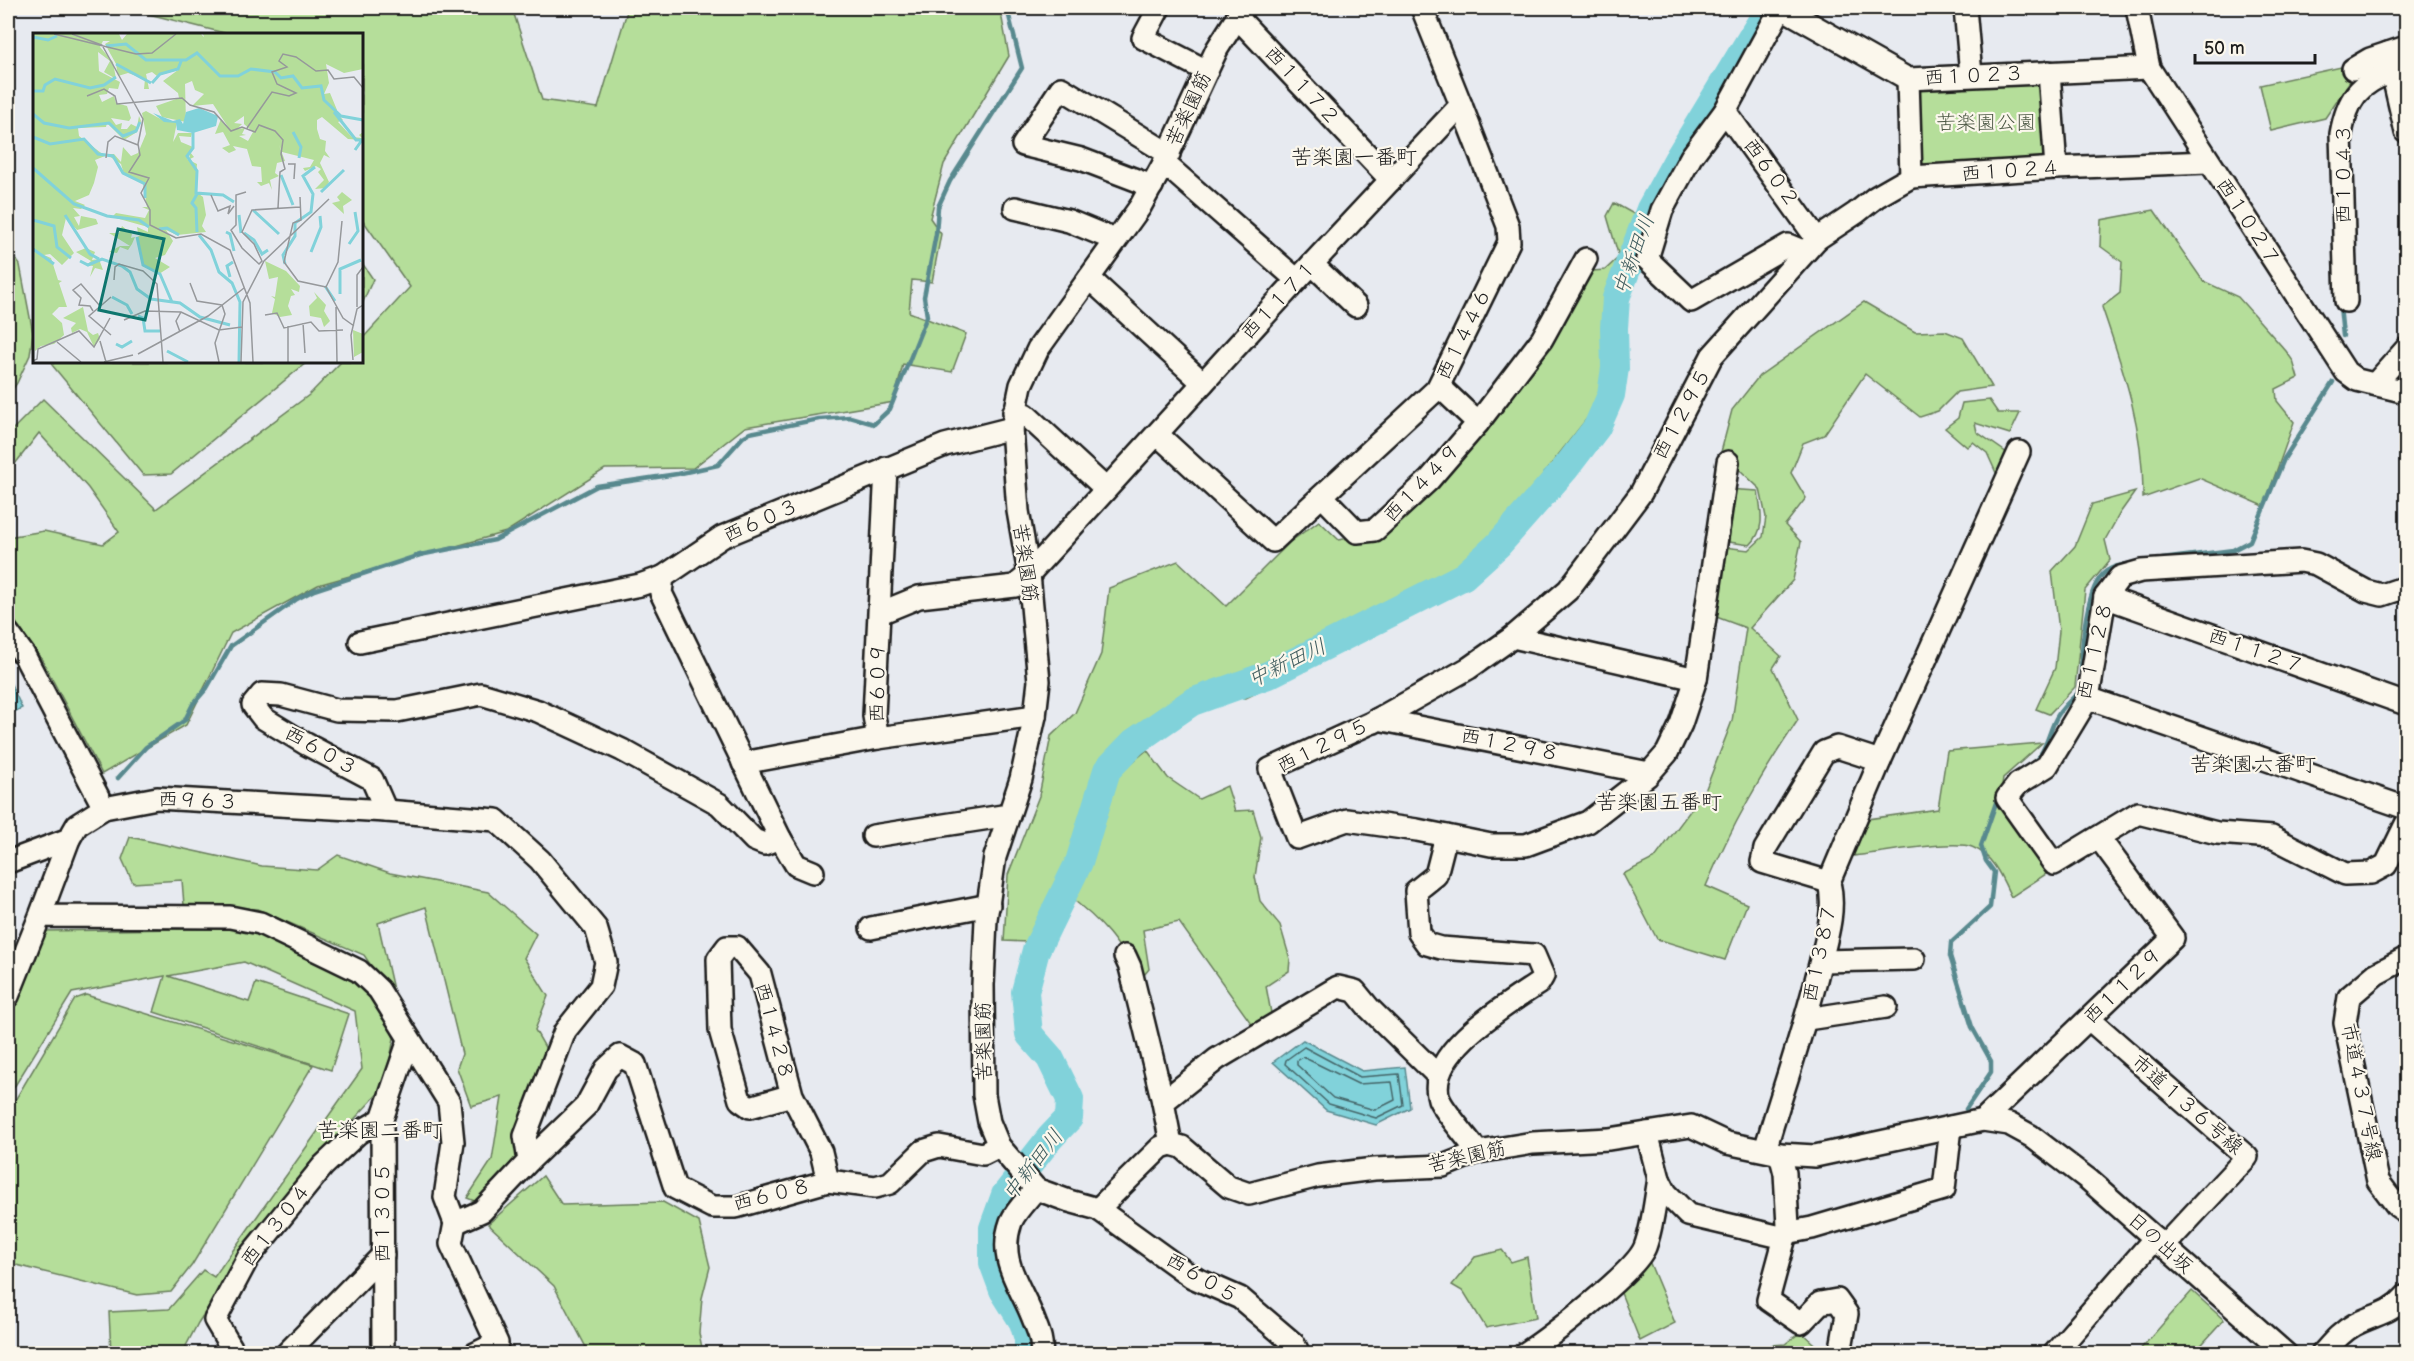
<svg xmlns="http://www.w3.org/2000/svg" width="2414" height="1361" font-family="'Balsamiq Sans','Klee One',sans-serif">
	<rect width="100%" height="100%" fill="#e7eaf0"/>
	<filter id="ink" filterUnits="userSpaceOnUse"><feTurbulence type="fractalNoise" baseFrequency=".0167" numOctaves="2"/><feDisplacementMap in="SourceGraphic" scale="12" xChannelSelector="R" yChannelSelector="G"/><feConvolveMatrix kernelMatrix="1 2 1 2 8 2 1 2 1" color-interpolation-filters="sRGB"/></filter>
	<g filter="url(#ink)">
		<!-- green -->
		<g fill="#b5de9a" stroke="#687d5b" stroke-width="1.5">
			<path d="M125,8h387l30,92 56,8 30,-100h372l9,48 -65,108 -14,54 11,16 -9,48 -20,-2 -3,32 57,22 -14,38 -49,-8 -9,38 -149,25 -52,41 -88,1 -99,63 -188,53 -87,48 -45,92 -84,49 -60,-114 -34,-49v-74l36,-6 59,13 16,-12 -31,-44 -49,-55 -31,40v-39l35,-35 113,110 153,-114 32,-33h21v-23l48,-52 -48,-68v-185h-134z"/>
			<path d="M2341,67l9,14 -25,37 -54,13 -11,-46z"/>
			<path d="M2040,82l9,72 -4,5 -124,7 -5,-5 1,-76z"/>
			<path d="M1614,203l27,15c-13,30 -38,78 -39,111 -1,26 9,41 1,69l-103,131 -50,43 -91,50 -72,56 -41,20h-66l-64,57 8,14 23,-19 21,28 31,21 28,-13 8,25 18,-1 8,27 -6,40 5,24 20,24 10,34 -1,12 -23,15 5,27 -18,13 -74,-104 -36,8 6,39 -9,11c-24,-41 -36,-57 -74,-86l-38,48 -24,-1 4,-66 31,-79 12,-60 24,-23 26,-59 8,-66 69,-27 48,45 64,-64 29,-21 20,19 40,-8 53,-50 148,-210 25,-2 14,-13 -12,-41z"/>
			<path d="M2154,210l49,71 35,16 48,54 7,10 5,17 -22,11 1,12 17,21 -30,84 -65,-28 -56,20c1,-69 -19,-127 -41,-191l18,-14 2,-31 -22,-16 1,-26z"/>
			<path d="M8,248l12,17 13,68 -3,22 -13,28 -9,13z"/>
			<path d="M362,263l11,16 -11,25z"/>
			<path d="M1864,302l51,30 30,-1 18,7 29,49 -35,5 -19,19 -18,6 -55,-43 -41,61 -21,8 -12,30 15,25 -21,27 16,17 -8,38 -43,48 31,28 -8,12 25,52c-37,55 -66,105 -92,166l41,18 -22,56 -68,-21 -34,-65 32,-16 50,-67 27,-70 14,-93 -35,-13 13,-68 25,3 14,-13 3,-20 -6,-28 -39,-37 11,-42 27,-34z"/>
			<path d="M54,362h253l-136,112 -28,1 -91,-110z"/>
			<path d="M1989,400l9,13h22l-10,21 -35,-11 2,9 30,21 -10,22 -10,-22 -14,-11 -6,5 -22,-19 13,-10 4,-15z"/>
			<path d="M1725,489l33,2c3,21 8,38 -8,54l-21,-3 4,-35 -9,-1z"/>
			<path d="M2135,492l-15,21 -15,27 5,20 -25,30 -10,97 -26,27 -13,-5 19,-41 4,-37 -7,-60 23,-25 17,-42z"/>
			<path d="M2042,743l-39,35 -4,28 53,64 -41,27c-9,-19 -18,-42 -39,-50 -18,-8 -97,7 -120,9l16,-37 70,-10 9,-58z"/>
			<path d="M130,837l132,29 55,4 21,-15 52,18 98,19 48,42 -12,24 24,38 -13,34 11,19 -30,86 3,26 -42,41 -10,-4 25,-38 10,-63 -31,9 -14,-38 5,-14 -36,-147 -48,16 18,80 -32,-48 -107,-46 -73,-4 -2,-25 -49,3 -11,-24z"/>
			<path d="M249,928l110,50 22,30 13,30 -9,48 -38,41 -120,152 -29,44 -12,23v7h-75l-2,-41 60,-3 34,-39 11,7 148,-208 -7,-58 -111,-49 -76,14 81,26 7,-19 93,31 -18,56 -177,-58 11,-36 -93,17 -64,104v-76l37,-90z"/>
			<path d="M86,995l227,70 -121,200 -21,27 -34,3 -129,-32v-151l67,-113z"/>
			<path d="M543,1176l19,29 101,-3 36,20 11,45 -8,31 -3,35 4,20h-114l-35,-67 -66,-62z"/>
			<path d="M1502,1250l9,12 16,-5 9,61 -50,10 -22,-36 -12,-7 23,-28z"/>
			<path d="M1649,1261l26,62 -35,18 -21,-53z"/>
			<path d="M2192,1291l32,29 -30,33h-57z"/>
			<path d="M1801,1332l23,21 -53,1 1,-9 13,-1z"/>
		</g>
		<!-- water -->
		<g fill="#81d2da" stroke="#59898e" stroke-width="1.5">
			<path d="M8,678l14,30 -14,7z"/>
			<path d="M1303,1040l59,31 43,-4 5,41 -34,17 -50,-15 -53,-48z"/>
		</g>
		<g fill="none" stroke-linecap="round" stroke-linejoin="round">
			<!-- shore -->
			<g stroke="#446568" stroke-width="1.5">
				<path d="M1304,1047l56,30 39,-3 4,31 -27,13 -47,-14 -44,-40 1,-4z"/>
				<path d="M1303,1057l55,27 34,-2 3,18 -20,10 -42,-12 -36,-33v-4z"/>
			</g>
			<!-- stream -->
			<g stroke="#59898e" stroke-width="4.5">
				<path d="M2340,306l3,30"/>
				<path d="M2162,559l71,-9 17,-9 34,-82 49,-77"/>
				<path d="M2081,682c0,-26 3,-89 22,-108 8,-8 19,-9 30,-11"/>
				<path d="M2031,764c16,-10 17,-34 27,-49 6,-10 15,-17 22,-24"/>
				<path d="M118,778l28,-31 39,-27 8,-16 14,-16 24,-42 66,-47 17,-9 106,-35 75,-15 102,-54 80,-12 41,-9 25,-28 7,-4 69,-14 31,-2 24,7 16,-15 37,-93 -3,-19 12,-63 2,-27 12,-26 72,-113 -15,-60"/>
				<path d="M1966,1109l25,-37v-11l-19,-34 -22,-71 1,-13 39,-36 4,-35 -8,-11 -5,-15 18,-52"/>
			</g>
			<!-- river -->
			<path stroke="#81d2da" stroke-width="28" d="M1028,1354v-15l-5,-17 -20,-32 -10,-27v-35l12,-33 45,-57 19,-20 1,-19 -20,-41 -21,-24 -4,-42 11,-42 43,-88 28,-92 27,-28 58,-40 76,-27 196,-99 34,-31 67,-76 32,-42 14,-32 4,-27 -1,-40 2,-30 34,-89 27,-49 88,-145 2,-7"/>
			<defs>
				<g id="minor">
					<path d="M1159,8l-16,30 64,33"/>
					<path d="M1243,8l-26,41 -53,114 -24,44 -102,142 -17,36 -9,43 6,83 11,63 10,107 -4,35 -14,63 -26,78 -9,62 -3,66 1,110 5,27 10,24 37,43 33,12 29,8 63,-62 10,-3 11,3 47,40 20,7 69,-18 56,-7 69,-3 35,-14 55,-9 76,-4 82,-13 36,17 53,11 35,2 168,-36 26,4 22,12 58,44 197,174"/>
					<path d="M1781,8l-56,103 -34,46 -29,53 -15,49 44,42 97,-56 17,7"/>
					<path d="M1782,8l126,71 241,-11"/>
					<path d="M1965,8l6,67"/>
					<path d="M2137,8l12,60 197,304 11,8 49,12"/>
					<path d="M1237,17l154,163"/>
					<path d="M2406,68l-14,4 14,60"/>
					<path d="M2353,69l17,-10 36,-12"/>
					<path d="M2049,72l7,96"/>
					<path d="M1908,79l3,98 145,-9 152,-6"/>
					<path d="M1725,111l92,128"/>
					<path d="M1164,163l133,117"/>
					<path d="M1152,186l-71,-27 -58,-14 38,-57 108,66"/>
					<path d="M1015,208l54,13 46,19"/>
					<path d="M1312,264l44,42"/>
					<path d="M1089,278l114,105"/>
					<path d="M2346,301l-5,-167c6,-34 17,-51 51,-62l-4,-19"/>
					<path d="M2375,384l31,-35"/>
					<path d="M1014,412l11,2 81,75"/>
					<path d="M1478,423l64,-84 44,-80"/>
					<path d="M1157,434l116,107 164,-152 72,-147 -1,-16 -47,-121"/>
					<path d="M1728,462l-32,217 -15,45 -14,29 -20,23 -59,46 -62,23h-35l-74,-15 -70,-10 -50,18 -27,-69 101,-46 98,-55 44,-31 55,-47 73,-97 71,-137 105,-117 39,-26 20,-16 35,-20"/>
					<path d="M886,468l-12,248 4,22 157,-22"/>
					<path d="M1322,496l35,36 18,-2 54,-50 49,-57 -39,-37"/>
					<path d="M2406,587l-24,8 -16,-4 -50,-27 -15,-3 -160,10 -21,6 -15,20 -17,101 -41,68 -29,18 -11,14 47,66 84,-51 79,20 55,4 73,37 26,-1 15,-8 20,-41"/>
					<path d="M2105,597l301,107"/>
					<path d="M880,613l39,-16 96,-11 14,-12 268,-294 164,-175 -39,-97"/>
					<path d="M8,633l16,22 80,153"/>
					<path d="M1513,637l183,42"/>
					<path d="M360,642l280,-57 23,-8"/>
					<path d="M2088,698l318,110"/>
					<path d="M1374,722l4,-3 271,54"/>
					<path d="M743,763l135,-25"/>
					<path d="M386,811l-14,-32 -66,-35 -43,-26 -10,-13 9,-11 19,1 56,15 60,1 84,-17 57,17 84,39 97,54 35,36 10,4 16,-6 -119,-245 2,-16 59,-40 223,-92 67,-17"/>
					<path d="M873,836l136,-21"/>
					<path d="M1446,836l-10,39 -20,16 3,42 8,11 14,4 93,7 9,21 -4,7c-31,21 -115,70 -100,116 4,11 31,42 39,53"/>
					<path d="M780,838l16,27 17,7"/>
					<path d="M8,862l61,-23"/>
					<path d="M1829,882l-67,-20 3,-13 59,-97 13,-5 43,14"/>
					<path d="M871,928l118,-23"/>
					<path d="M1125,956l5,11 33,135 8,42"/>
					<path d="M2406,958l-30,16 -27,23 -4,26 33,158 19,25 9,6"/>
					<path d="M1821,961l93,-2"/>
					<path d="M8,996l32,-80 190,1 30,6 99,48 20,19 70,112 4,40 -8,55 10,26 27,-12 47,-50 -4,-25 40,-105 36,-45 5,-24 -10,-34 -56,-68 -44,-40 -110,-9 -229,-13 -53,10 -27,17 -8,14 -29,77"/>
					<path d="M1807,1019l79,-12"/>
					<path d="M2089,1019l158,138 -84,90"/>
					<path d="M792,1095l-42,12 -10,-7 -20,-70 -2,-71 9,-12h10l23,27 32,121 29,57 7,29"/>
					<path d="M1163,1102l54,-43 121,-72 17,4 14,17 69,68"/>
					<path d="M1983,1120l190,-182 -74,-100"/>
					<path d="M1647,1133l12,46 7,14 22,22 97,23"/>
					<path d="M1765,1150c18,-61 39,-120 54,-182 7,-28 17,-57 10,-86l51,-121 139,-309"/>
					<path d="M1780,1154l5,19 3,53 -20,74 33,23 19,-20 17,-3 10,14 -7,40"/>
					<path d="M529,1161l57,-55 20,-37 14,-13 15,8 40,124 37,19h24l92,-26 47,6 15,-4 33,-32 16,-5 44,8 16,-8"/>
					<path d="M1036,1189c-8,10 -20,21 -25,33 -14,39 9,62 22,96 5,13 10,22 8,36"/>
					<path d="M1098,1209l94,68 48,21 54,46 5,10"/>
					<path d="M455,1223l-4,21 46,99 -22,11"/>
					<path d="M1786,1233l26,-5 132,-39 7,-62"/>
					<path d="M235,1354l-20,-34 33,-62 75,-92 35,-33 24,-14"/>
					<path d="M286,1354l97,-99"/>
					<path d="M383,1354l-1,-235 27,-79"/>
					<path d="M1524,1354c25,-16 112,-83 121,-107 8,-21 10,-47 14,-68"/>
					<path d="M2054,1354l101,-116"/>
					<path d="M2322,1354c10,-11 19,-22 32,-29 19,-10 38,-12 52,-29"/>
				</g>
			</defs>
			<!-- minor casing -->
			<use href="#minor" stroke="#1c1c1c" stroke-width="26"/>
			<!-- minor -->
			<use href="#minor" stroke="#fbf7ec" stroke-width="21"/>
		</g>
	</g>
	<g text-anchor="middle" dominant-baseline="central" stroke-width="4.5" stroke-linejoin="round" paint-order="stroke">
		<!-- street labels -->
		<g font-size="20" fill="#1c1c1c" stroke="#fbf7ec">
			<text transform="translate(1974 76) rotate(-3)">西１０２３</text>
			<text transform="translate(1302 86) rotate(47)">西１１７２</text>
			<text transform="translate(1189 109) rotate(-65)">苦楽園筋</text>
			<text transform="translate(2011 171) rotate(-4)">西１０２４</text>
			<text transform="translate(1771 173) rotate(54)">西６０２</text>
			<text transform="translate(2344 174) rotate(-90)">西１０４３</text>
			<text transform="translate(2248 222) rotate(57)">西１０２７</text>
			<text transform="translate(1279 300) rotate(-47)">西１１７１</text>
			<text transform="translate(1464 334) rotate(-64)">西１４４６</text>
			<text transform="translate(1682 414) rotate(-62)">西１２９５</text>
			<text transform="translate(1422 483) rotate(-46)">西１４４９</text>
			<text transform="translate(761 521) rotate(-24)">西６０３</text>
			<text transform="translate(1025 563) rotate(82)">苦楽園筋</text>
			<text transform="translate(2095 651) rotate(-77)">西１１２８</text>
			<text transform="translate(2256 651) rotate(19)">西１１２７</text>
			<text transform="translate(878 683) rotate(-89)">西６０９</text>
			<text transform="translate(1510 745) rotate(11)">西１２９８</text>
			<text transform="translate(1323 746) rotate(-26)">西１２９５</text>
			<text transform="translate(321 751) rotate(29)">西６０３</text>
			<text transform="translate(198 801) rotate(2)">西９６３</text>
			<text transform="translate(1820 953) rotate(-78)">西１３８７</text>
			<text transform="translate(2123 986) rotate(-44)">西１１２９</text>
			<text transform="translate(774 1031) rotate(75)">西１４２８</text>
			<text transform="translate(984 1041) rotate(-91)">苦楽園筋</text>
			<text transform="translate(2361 1092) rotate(79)">市道４３７号線</text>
			<text transform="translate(2187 1105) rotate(41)">市道１３６号線</text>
			<text transform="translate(1467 1157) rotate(-13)">苦楽園筋</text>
			<text transform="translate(772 1195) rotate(-14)">西６０８</text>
			<text transform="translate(383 1213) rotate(-90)">西１３０５</text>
			<text transform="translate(276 1225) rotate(-52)">西１３０４</text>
			<text transform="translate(2160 1243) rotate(42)">日の出坂</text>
			<text transform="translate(1202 1278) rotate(30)">西６０５</text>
		</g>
		<!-- park labels -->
		<g font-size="20" fill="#4a5642" stroke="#fbf7ec">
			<text x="1986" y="123">苦楽園公園</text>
		</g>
		<!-- neighbourhood labels -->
		<g font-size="21" fill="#1c1c1c" stroke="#fbf7ec">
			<text x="1354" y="157">苦楽園一番町</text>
			<text x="2253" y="764">苦楽園六番町</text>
			<text x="1659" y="802">苦楽園五番町</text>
			<text x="380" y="1130">苦楽園二番町</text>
		</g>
		<!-- water labels -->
		<g font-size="21" font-style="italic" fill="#3f5c5e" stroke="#fbf7ec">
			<text transform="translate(1634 255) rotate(-70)">中新田川</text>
			<text transform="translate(1287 663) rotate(-25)">中新田川</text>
			<text transform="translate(1033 1165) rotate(-52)">中新田川</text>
		</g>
	</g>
	<!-- overview -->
	<g transform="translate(33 33)">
		<rect width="330" height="330" fill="#e7eaf0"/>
		<path d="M0,1h86l3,6 5,-6h74l3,3 -1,-3h160v35l-19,4 -18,-9 3,19 -5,11 6,-1 7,17 -2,1 8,9 -5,2 14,15 10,1 -3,-3 4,-3v12l-1,-4 -14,-1 -26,-22 -5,3v9l3,10 6,2 -1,10 5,7 -6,-3 -4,8 9,19 -4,6 -10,1 9,-9 -6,-8 3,-3 -5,-3 -11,5 -2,-3 7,-1 4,-7 -32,-8 -3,-7 6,16 -8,2 -2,10 4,3 -9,4 2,10 -3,-7 -8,3 -4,-4h5l-1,-15 -9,-1 -5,-17 -14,-3 3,4 -7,3 -7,-5 8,-3 -7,-13 -8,2 6,-15 9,11 -17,-26 -21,2 12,-12 -9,-4 -3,-9 -7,3 1,38 -24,-5 -6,-11 23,-8 -1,-5 -15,-12 15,-11 -21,6 -5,-4 -6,2 3,15h-5l1,-10 -17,-6 -10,3 -2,-12 -11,-20 5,-3h-7l-3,6 13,15 3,17 -12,-7 6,-11 -12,-9 1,19 21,11 -2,7 -9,-1 -2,6 -8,1 3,7 12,-6 2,7 11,3 4,12 -2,3 -18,-3 5,7 6,-2 -1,6h6l4,-5 6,3 2,-11 2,5 -4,11 -13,8 -17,-17 -1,4 -28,1 1,8 26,20 -10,4 3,7 -4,16 -5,12 -14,6 10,4 -4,4 -8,-1 7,8 -6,1 5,9 2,-10 15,3 2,5 -21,6 -11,-12 -4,17 12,18 -12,12 -12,-11 -6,1 7,3 7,22 4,1 -3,2 8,24h-8l-7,7 10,9 2,12 -10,9 -13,2 -6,5zM211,83v8l9,8 -5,9 -9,-5 7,-1 -4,-1 3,-6 -8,1 5,-5 -8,-1zM113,78l20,11h11l-4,20 5,-9h14l-1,4 -12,-1 2,6 12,5 -3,5 4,5 -4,2 -1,-6 -2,6 10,5 -2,27 8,6 3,18 -4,11 4,6 -29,3 -11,-5 7,11 -8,14 -10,3 15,9 -11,7 -16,-8 -6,-29 6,-3 -5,-1 -1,-6 11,5v-5l-36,-10 4,-4 29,5 4,-8 -7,-3h5l-4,-24 -19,-9 -3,-10 -15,-10h8l7,8 2,-15 8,9 7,-3 8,-19 -4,-21zM309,159l10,8 -9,6 1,8 -12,-11 8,-2 -3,-4zM89,193l10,8 -1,4 4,-1 -3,7 -4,6 -8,-3 -3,6 -8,-1 11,-6h10l-21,-13h10zM53,215l9,4 -3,8 7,-1 4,11 -8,-2 -5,9 3,-11 -6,-1 4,-4 -15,-9zM232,228l21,10 14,15 -1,6 -8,-3 4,6 -4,1 -3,10 4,9 -12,2 -8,-4 3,-14 -4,-3 4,1 3,-20 -9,2zM281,259l12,13 -2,6 6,10 -6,6 -3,-9 -11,-2 -1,-10 8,-8zM50,274l5,24 5,4 5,-2 2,6 -6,8 -7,-15 -7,-3 -8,4 -1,-5 5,-5 -13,-5zM320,297l10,4v18l-9,5z" fill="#b5de9a" fill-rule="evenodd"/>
		<path d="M166,75l19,8 -2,10 -23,7 -16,-3 -1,-7 -12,-1 -11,-9 20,8 7,-2 3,5 3,-12z" fill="#81d2da"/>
		<path fill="none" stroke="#81d2da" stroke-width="3" d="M0,4l15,3 9,-4M73,13l20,-2 20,16h40l11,-7 23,23h18l13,-7 24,3 6,6 12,-2 9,12 19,-2 3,14 17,16 22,4M83,31l35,19M119,50l8,-9 18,-5 4,-10M0,58h10l2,-6 10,-6 35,9 14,-3 12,-8M301,79l22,28h6l-7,10M0,81l11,9 25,5 40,-5 14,13 13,-5 4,-9M160,97v18l-6,8 10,15 -1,22 27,2 11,7M260,99l8,15 -2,11M0,104l17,7 34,-5 14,15 15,2 10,17 22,11v14M0,135l41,36 33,12 32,4 10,7M248,142l12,30M288,159l23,-22M220,177l26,24M32,182l25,39 9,5M206,182l2,18M0,187l21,6 3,21 14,11M126,196l8,-1 12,7M164,199l-1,-24 -4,-5 5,-9M193,199l4,2 4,17M211,200l10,7 8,14 6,-4M166,202l12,15 8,22 13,11 8,19 -1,60M104,204l6,28 17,9 12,28M316,211l9,-13 -3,-19M0,216l21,15M278,219l10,-25 -1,-11M47,228l8,4 14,-6 20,7 8,6 7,17 14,10 29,4 20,14 30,8M252,231l-2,-9 12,-19v-13l16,-11 2,-18 -10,-18 12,-9M197,244l-3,-11 6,-4M292,253l10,15M307,261v-25l21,-9M79,264l15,8 5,9M105,283l5,2 2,13h15M83,311l6,3 10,-6M134,318l21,11"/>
		<path fill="none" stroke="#96989b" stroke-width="1.5" d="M21,1l82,20 16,-1 24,-19M39,1l30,11 41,74 -5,25 2,11 -11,17 20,6 -8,15 9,17v15l26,13 25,-4 29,16 20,53 3,59M54,63l17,-7 11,7 2,8 65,-6 8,7 24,7 17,19 11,-4 13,5 4,-7 16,6 8,9 -2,14 4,15 -5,3 -2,36M214,95l25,-36 17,4 7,-3 -19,-9 -5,-12 15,-5 -8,-6 4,-7 13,3 20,14 12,-1 6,9 20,-2 9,11M73,125l2,-16 7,-6 23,9M255,131h7l-1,15M213,159l-10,3v30l-5,5 11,18 17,16 3,-3 -8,-17 -12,-12 10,-22 48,-3M178,162l7,16 12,-5 -2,8 6,-8M267,164l1,23 -8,3 -9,39 14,19 28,6M81,247l1,-13 4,-3 24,7 14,13 6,78M157,250l7,18 25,4M293,254l12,-25 4,-41M293,254l17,31 11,8M78,264l-22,19 22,19M303,274l1,55M324,274v-32l6,-8M60,278l-3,-5 -11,-1 2,-7 -8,-8 8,-6 19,22M232,282l12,-2 7,15 27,-6 8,9 24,-1M91,287l21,-9 36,1 38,18 23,-3M270,290l2,30M147,299l-4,-11 5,-9M67,308l6,21M24,309l24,20M105,321l70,-38 36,-28M320,327l-2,-25 6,-26 6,-4M0,328l4,-2 1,-10 41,-18 15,16 16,-29M71,329l29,-7M186,329l-4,-19 10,-29 -3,-9M208,329l2,-60 21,-41 65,-62M255,329v-36"/>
		<path fill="#0f766e" fill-opacity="0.15" stroke="#0f766e" stroke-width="3" d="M85,196l46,10 -19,81 -46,-10z"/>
		<rect width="330" height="330" fill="none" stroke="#1c1c1c" stroke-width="3"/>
	</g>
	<!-- margin -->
	<rect width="2414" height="1361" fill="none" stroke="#fbf7ec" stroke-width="30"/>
	<rect x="15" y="15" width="2384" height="1331" fill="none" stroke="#1c1c1c" stroke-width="2" filter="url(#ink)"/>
	<!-- scale -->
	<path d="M2195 54v9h120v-9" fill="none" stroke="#1c1c1c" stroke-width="3"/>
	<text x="2204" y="54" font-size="18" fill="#1c1c1c" stroke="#fbf7ec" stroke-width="4.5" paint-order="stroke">50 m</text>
</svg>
